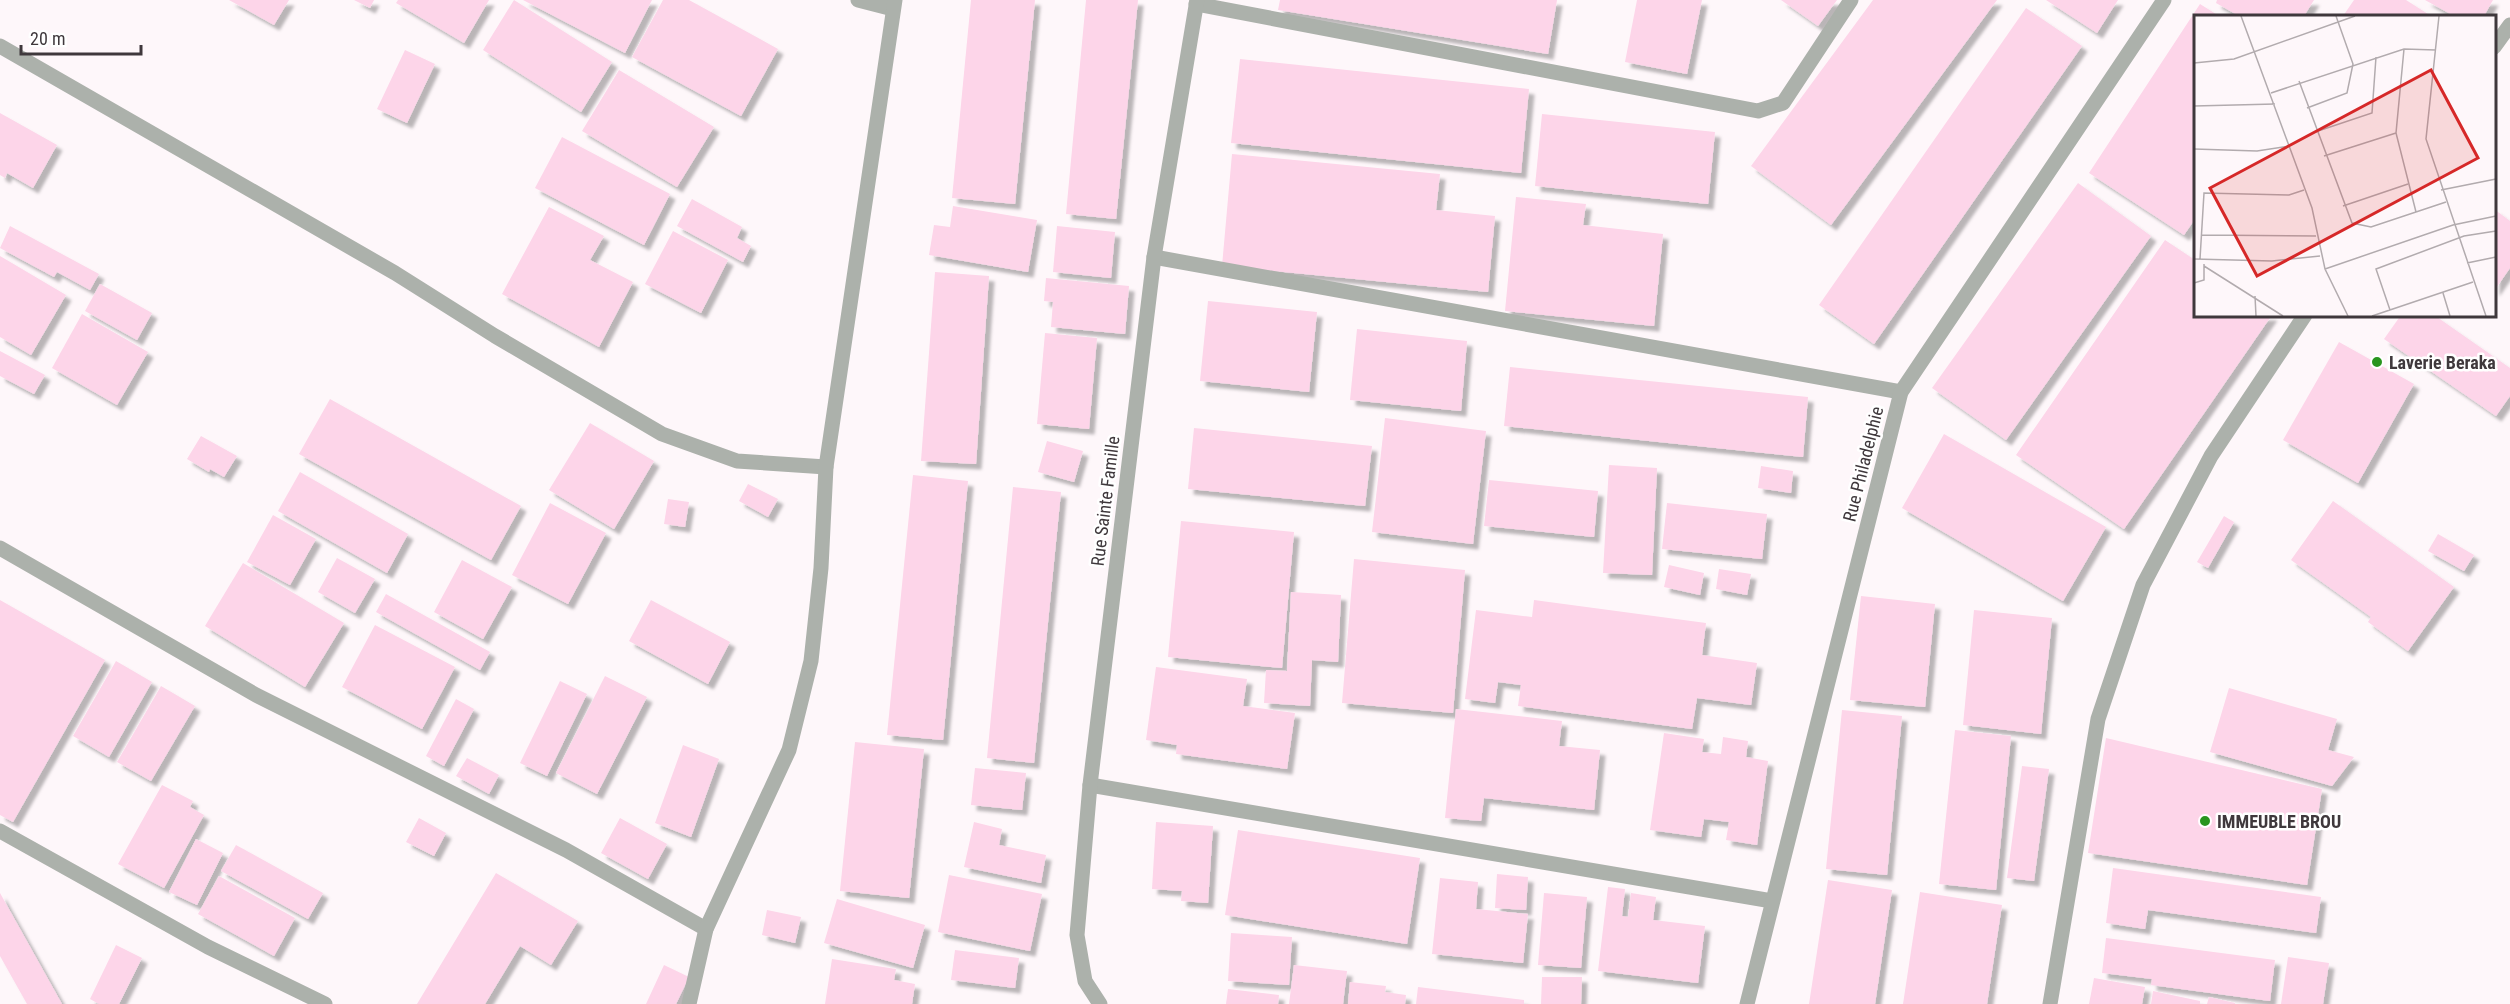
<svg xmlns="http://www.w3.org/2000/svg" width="2510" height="1004" font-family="'Roboto Condensed',sans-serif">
	<defs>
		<filter id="shadow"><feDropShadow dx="5.5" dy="5.5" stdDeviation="1.5" flood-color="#0004"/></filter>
	</defs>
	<rect width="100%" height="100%" fill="#fef7fa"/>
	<!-- building -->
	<g fill="#fdd5e9" filter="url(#shadow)">
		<path d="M229,0h60l-15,25z"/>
		<path d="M354,0h20l-4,8z"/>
		<path d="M398,0h91l-25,43 -68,-40z"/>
		<path d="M514,0l98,62 -31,50 -98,-62z"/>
		<path d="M523,0h129l-27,53z"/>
		<path d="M663,0h26l89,49 -37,67 -109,-59z"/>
		<path d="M971,0h64l-20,204 -63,-6z"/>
		<path d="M1086,0h52l-22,219 -50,-5z"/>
		<path d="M1280,0h277l-9,54 -270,-44z"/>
		<path d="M1637,0h65l-15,74 -62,-12z"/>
		<path d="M1781,0h56l-19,26z"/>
		<path d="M1873,0h124l-166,225 -80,-59z"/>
		<path d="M2046,0h72l-21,33z"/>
		<path d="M2217,0h97l-10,16h-65l-23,-13z"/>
		<path d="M2354,0h52l25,16h-88z"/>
		<path d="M2425,0h68l-9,16h-30z"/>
		<path d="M2200,4l19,12h-24v203l-11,16 -95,-62z"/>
		<path d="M2026,8l56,38 -208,298 -55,-39z"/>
		<path d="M405,50l30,14 -28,59 -30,-14z"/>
		<path d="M1240,59l289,30 -8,84 -290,-30z"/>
		<path d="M619,70l95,57 -37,60 -95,-56z"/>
		<path d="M0,113l57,32 -24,43 -26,-15 -2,5 -5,-3z"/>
		<path d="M1542,114l173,18 -7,72 -173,-18z"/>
		<path d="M562,137l108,57 -26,51 -109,-57z"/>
		<path d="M1232,154l208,20 -4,36 59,6 -7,76 -266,-26z"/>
		<path d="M2078,183l73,53 -145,204 -74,-52z"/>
		<path d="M1516,197l70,7 -3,21 80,9 -9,92 -149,-15z"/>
		<path d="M692,199l50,28 -5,11 14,8 -8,16 -66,-36z"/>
		<path d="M953,206l84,14 -9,52 -99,-17 5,-30 16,2z"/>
		<path d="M549,207l55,29 -14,24 43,22 -34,65 -97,-53z"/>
		<path d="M2494,209l16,12v47l-16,23z"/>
		<path d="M10,226l89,48 -9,16 -33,-18 -3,5 -54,-29z"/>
		<path d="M1057,226l58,6 -4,46 -58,-6z"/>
		<path d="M673,231l55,29 -27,53 -56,-29z"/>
		<path d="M2165,240l30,20v55h77l-148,214 -108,-74z"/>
		<path d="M0,256l66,39 -35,60 -31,-18z"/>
		<path d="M935,272l54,4 -13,188 -55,-3z"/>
		<path d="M1046,278l83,8 -4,48 -74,-7 2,-25 -9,-1z"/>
		<path d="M100,284l52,29 -15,27 -52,-29z"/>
		<path d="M1208,301l109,11 -8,80 -109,-11z"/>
		<path d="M82,314l66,38 -31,53 -65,-37z"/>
		<path d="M2401,315h33l76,53v28l-14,20 -112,-77z"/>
		<path d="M1357,329l110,12 -6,70 -111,-11z"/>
		<path d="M1045,333l52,5 -8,91 -52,-5z"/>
		<path d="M2339,342l75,42 -56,99 -75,-43z"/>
		<path d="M0,351l45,24 -11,19 -34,-18z"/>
		<path d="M1510,367l298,30 -5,60 -299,-31z"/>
		<path d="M330,399l191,107 -30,54 -192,-106z"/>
		<path d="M1385,418l101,13 -13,113 -101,-12z"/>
		<path d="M590,423l64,38 -40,68 -65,-39z"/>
		<path d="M1194,428l178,18 -7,60 -177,-17z"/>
		<path d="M1944,434l162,93 -43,74 -161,-93z"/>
		<path d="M201,436l36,20 -13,21 -14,-8 -1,3 -22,-13z"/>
		<path d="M1047,441l36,10 -9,31 -36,-10z"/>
		<path d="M1609,465l48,3 -5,107 -49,-2z"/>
		<path d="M1761,466l32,5 -2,22 -33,-5z"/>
		<path d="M300,472l108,62 -21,39 -109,-62z"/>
		<path d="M913,475l55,6 -25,259 -56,-5z"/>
		<path d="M1489,480l109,11 -4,46 -110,-11z"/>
		<path d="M748,484l30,15 -10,18 -29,-16z"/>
		<path d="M1013,487l48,5 -27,271 -47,-5z"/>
		<path d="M668,499l21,3 -4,25 -21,-3z"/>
		<path d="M2333,501l121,86 -46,64 -40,-29 3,-5 -80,-57z"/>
		<path d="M550,503l56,30 -38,71 -56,-29z"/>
		<path d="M1667,503l100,11 -5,45 -100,-10z"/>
		<path d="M273,515l43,24 -26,46 -43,-23z"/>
		<path d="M2224,516l10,6 -26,46 -11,-6z"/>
		<path d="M1181,521l113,11 -12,136 -114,-11z"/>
		<path d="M2438,534l36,21 -10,16 -36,-20z"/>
		<path d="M337,558l38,21 -20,34 -37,-21z"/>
		<path d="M1354,559l111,11 -12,143 -111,-10z"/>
		<path d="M462,560l50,27 -29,52 -49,-27z"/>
		<path d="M243,563l101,60 -39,64 -100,-61z"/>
		<path d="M1669,565l35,8 -4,22 -36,-8z"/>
		<path d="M1719,569l32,5 -4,21 -31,-6z"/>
		<path d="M1291,592l50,3 -3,67 -26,-2 -2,46 -46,-3 2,-33 21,1z"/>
		<path d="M386,594l104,58 -10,18 -104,-58z"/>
		<path d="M1861,596l74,8 -10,103 -75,-7z"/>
		<path d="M0,600l105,60 -92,162 -13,-7z"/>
		<path d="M651,600l79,42 -22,42 -79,-43z"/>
		<path d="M1534,600l172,23 -4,32 55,8 -6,42 -54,-7 -5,31 -174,-23 3,-21 -23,-3 -3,21 -30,-4 11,-89 56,7z"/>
		<path d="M1974,610l78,8 -11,116 -78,-9z"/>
		<path d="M375,625l80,42 -33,62 -80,-42z"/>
		<path d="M116,661l36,21 -43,75 -36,-21z"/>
		<path d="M1156,667l91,12 -4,27 52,7 -8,56 -111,-15 1,-9 -31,-5z"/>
		<path d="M605,676l42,21 -50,97 -41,-21z"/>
		<path d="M560,681l27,13 -40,82 -27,-13z"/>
		<path d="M161,686l34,20 -44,75 -34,-19z"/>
		<path d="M2229,688l108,31 -9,31 26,7 -22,29 -122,-34z"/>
		<path d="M456,699l18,10 -30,57 -18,-10z"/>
		<path d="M1456,709l106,12 -3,25 41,4 -6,60 -110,-12 -3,23 -36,-3z"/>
		<path d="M1842,710l60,6 -15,159 -61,-6z"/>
		<path d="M1955,730l56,6 -15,154 -57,-6z"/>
		<path d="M1664,733l40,6 -2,13 19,2 2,-17 25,4 -2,16 22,4 -11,84 -31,-5 3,-18 -25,-3 -3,18 -51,-7z"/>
		<path d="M2106,738l216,51 -15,96 -219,-32z"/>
		<path d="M855,742l69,7 -15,149 -69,-7z"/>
		<path d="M683,745l36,14 -28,78 -36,-14z"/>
		<path d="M467,758l32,17 -10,19 -33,-18z"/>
		<path d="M2022,766l27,3 -15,112 -27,-3z"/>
		<path d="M975,768l51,5 -4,37 -51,-5z"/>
		<path d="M162,785l31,16 -3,6 14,8 -40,73 -46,-24z"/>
		<path d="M419,818l27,15 -12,23 -28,-14z"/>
		<path d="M620,818l47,26 -19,35 -47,-26z"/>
		<path d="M974,822l28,7 -3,16 47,10 -5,28 -77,-16z"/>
		<path d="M1156,822l57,4 -5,77 -27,-2 1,-10 -30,-2z"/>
		<path d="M1238,830l182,28 -13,86 -182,-29z"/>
		<path d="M196,839l27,14 -26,52 -28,-13z"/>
		<path d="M236,845l87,48 -15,26 -87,-48z"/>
		<path d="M2113,868l208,29 -5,36 -168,-23 -3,19 -39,-6z"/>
		<path d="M496,873l82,48 -27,44 -31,-19 -35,58h-68z"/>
		<path d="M1497,874l31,3 -2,33 -31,-2z"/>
		<path d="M949,875l93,19 -12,57 -92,-19z"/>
		<path d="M219,876l76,42 -21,38 -76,-42z"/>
		<path d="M1440,878l38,4 -2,27 52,5 -5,49 -91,-9z"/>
		<path d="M1828,880l64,10 -17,114h-66z"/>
		<path d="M1608,887l17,2 -3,27 6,1 3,-24 25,4 -3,23 52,6 -7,57 -100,-12z"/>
		<path d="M1920,892l82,13 -15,99h-84z"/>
		<path d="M0,893l62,111h-35l-27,-48z"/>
		<path d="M1544,893l43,4 -6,71 -43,-3z"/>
		<path d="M837,899l88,26 -12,43 -89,-25z"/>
		<path d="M767,910l34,7 -6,26 -33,-8z"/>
		<path d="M1231,933l61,4 -3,48 -61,-4z"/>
		<path d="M2106,938l169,22 -5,41 -119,-16 1,-6 -50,-6z"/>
		<path d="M116,945l26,13 -23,46h-20l-9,-5z"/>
		<path d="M955,950l64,8 -4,30 -64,-8z"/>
		<path d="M2288,957l41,6 -6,41h-42z"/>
		<path d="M832,959l64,10 -2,11 21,4 -3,20h-87z"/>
		<path d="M664,965l25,12 -13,27h-30z"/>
		<path d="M1294,965l53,6 -4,33h-54z"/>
		<path d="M1542,977h40l-1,27h-40z"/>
		<path d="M2094,978l51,9 -3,17h-53z"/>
		<path d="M1350,982l36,4 -1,6 21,3 -1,9h-57z"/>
		<path d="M1418,987l106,13v4h-108z"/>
		<path d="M1228,989l51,6 -1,9h-52z"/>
		<path d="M2153,991l47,10v3h-49z"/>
		<path d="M2209,997l26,6v1h-28z"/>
	</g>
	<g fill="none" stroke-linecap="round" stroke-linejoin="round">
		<!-- minor -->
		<g stroke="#acb1ab" stroke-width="15">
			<path d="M858,0l35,9"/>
			<path d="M1196,4l562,107 25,-8 68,-103"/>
			<path d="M0,46l395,227 100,63 167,98 75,27 89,6"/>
			<path d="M2494,47l16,-22"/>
			<path d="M1154,257l747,135"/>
			<path d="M0,548l256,147 310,155 140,79"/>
			<path d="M1090,785l682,116"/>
			<path d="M0,831l208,116 117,57"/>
			<path d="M689,1004l17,-75 83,-179 22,-89 10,-93 5,-101 69,-467"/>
			<path d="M1100,1004l-15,-23 -8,-46 13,-150 64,-528 43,-257"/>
			<path d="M1747,1004l154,-612 263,-392"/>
			<path d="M2050,1004l48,-285 45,-134 68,-129 94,-141"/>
		</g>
	</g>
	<!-- markers -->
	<g fill="#29951f" stroke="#fff" stroke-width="2">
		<circle cx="2377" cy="362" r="6"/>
		<circle cx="2205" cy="821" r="6"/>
	</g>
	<g text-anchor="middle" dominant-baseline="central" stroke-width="5" stroke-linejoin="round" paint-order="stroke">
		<!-- poi labels -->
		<g font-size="18" font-weight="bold" fill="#3f383c" stroke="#fff" text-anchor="start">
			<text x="2389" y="362">Laverie Beraka</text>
			<text x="2217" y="821">IMMEUBLE BROU</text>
		</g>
		<!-- street labels -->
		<g font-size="18" fill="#3f383c" stroke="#fff">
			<text transform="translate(1863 464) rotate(-76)">Rue Philadelphie</text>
			<text transform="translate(1105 501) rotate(-83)">Rue Sainte Famille</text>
		</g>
	</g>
	<!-- overview -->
	<g transform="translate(2194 15)">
		<rect width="302" height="302" fill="#fef7fa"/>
		<path fill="none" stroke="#b2abae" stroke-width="1.5" d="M47,1l71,192 13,61 23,47M245,1l-13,123 60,177M210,34l-8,84 20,79M0,48l40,-4 121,-43M105,66l53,142 19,4 75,-25M77,78l133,-44 32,1M0,91l81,-2M113,93l40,-15 6,-29 -17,-48M121,117l57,-19 4,-56M0,134l63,2 32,-5M130,141l72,-23M247,175l55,-11M149,191l65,-22M7,220l115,1M0,244l78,2 48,-5M6,244l4,-66 85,2 15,-5M273,248l29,-6M10,251l79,50M131,254l128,-44 43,-9M0,268l10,-3v-16M249,278l7,23M61,281l1,20M196,295l-14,-41 88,-33 32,-5M178,301l101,-34"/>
		<path fill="#d62828" fill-opacity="0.15" stroke="#d62828" stroke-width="3" d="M237,55l47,88 -221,118 -47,-88z"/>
		<rect width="302" height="302" fill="none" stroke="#3f383c" stroke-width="3"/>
	</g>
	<!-- scale -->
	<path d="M21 45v9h120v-9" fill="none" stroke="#3f383c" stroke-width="3"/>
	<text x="30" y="45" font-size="18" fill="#3f383c" stroke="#ffffff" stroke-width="4.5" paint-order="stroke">20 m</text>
</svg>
